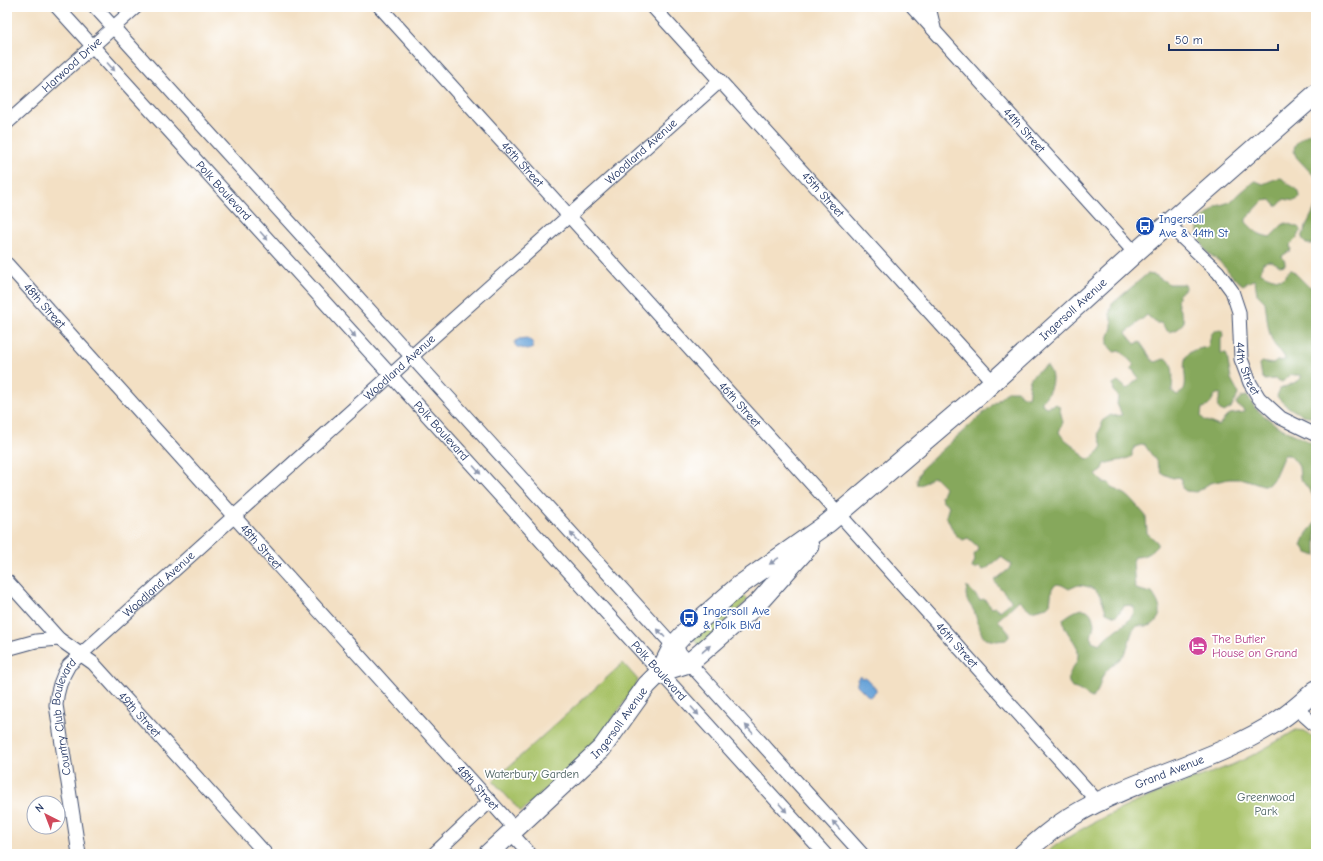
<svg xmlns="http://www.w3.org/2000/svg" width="1323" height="861" font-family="'Comic Neue',sans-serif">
	<rect width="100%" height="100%" fill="#fff"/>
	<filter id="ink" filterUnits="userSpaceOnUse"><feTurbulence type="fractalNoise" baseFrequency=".025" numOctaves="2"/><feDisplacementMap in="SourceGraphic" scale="8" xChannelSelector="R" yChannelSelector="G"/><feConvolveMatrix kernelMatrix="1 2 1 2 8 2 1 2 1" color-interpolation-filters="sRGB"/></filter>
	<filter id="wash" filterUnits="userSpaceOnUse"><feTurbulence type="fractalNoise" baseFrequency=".012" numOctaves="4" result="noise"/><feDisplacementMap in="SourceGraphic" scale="16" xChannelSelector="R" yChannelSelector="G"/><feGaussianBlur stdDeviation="0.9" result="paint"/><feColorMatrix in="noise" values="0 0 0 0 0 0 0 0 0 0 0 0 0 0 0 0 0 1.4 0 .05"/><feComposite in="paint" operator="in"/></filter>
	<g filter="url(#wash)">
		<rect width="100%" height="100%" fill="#f3e0c4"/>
		<!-- green -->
		<g fill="#a8c268" stroke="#627863">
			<path d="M742,596h3l3,4 -48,46 -7,-8z"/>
			<path d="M623,663l15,17 -2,5 -40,58 -75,69 -28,-31z"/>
			<path d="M1296,730l9,1 11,10v113h-272c41,-32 96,-54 144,-73 19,-7 39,-13 57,-22 18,-9 34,-19 51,-29z"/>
		</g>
		<!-- forest -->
		<g fill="#86a85c" stroke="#506c5d">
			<path d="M1316,130v48l-19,-20c-10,-15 8,-22 19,-28z"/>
			<path d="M1281,178c3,1 4,4 7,6 7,4 12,5 12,14l-6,3 -10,-2 -6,7h-2l-5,-6 -8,1 -17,18v3c10,10 10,12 24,15l12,-12 4,-2 14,5 1,2 -3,7 -8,8 1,5 -9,6 3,6v3l-5,1c-6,-4 -10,-7 -17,-3l-3,9c4,3 17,9 23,6 2,-1 4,-5 6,-8h3l16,16 8,2v128c-10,4 -34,-11 -39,-20l3,-7 18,-8 3,-3v-3h-10l-9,7 -7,-3 -10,1 -3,-3 -2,-13 2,-2 11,2 4,-3 8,-1c0,-7 -10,-11 -13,-20 -5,-12 -5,-25 -7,-38l-8,-8 -2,-13 -2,-1 -10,5 -8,-6 -15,-17 -12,-9 -4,-5 -6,-12v-9l2,-6 17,-15 13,-4 24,-21h2l7,3 12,-5z"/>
			<path d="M1316,206v34l-4,4h-6l-4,-6 5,-14z"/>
			<path d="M1147,274l8,1 14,9h15l2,1c-1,6 -6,7 -8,11 -3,9 5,18 6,26l-6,7 -9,3 -4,-3 -4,-6h-5l-9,-8 -21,18 9,11 5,-2 13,19 3,1 10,-4c10,7 6,23 6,33l5,4c19,-7 -3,-34 15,-44 4,-2 11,-3 16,-4 3,-9 1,-16 12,-18l2,1 1,6 -2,2v15h5l1,3 4,23 6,11 1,5 -7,13 -7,4 -3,-1 -4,-5 4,-12c-9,-2 -7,7 -13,12 -2,1 -4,2 -6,2l-1,8 3,4 15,6 7,-9 4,-3 14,-2v-2l-6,-4 -2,-3 5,-6 6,-1 8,12 22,18 39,19v58l-4,-9 -12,-16 -1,-11 -3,-5 -7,-7h-5l-10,23 -6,7h-5l-19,-6h-15l-19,4 -14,9 -10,-1 -4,-3v-9l-4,-2 -5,1 -12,-5 -5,-12 -12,-17 -9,3 -3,4v5c-9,6 -18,4 -27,8l-3,7 -6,4 7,7 6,1 3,5 13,6 5,4 16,18 1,17 10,9v4c-7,7 -12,11 -22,11l-2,4 2,27 4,2 13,3c4,5 9,14 8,20 -1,5 -6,13 -12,13 -4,1 -8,-2 -12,1 -5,3 -6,14 -8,19 -4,15 -16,16 -24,28 -5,7 -4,19 -12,24 -7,-3 -12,-9 -20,-10 -11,-15 7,-20 6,-35 0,-12 -14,-19 -15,-34 8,-6 23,-17 29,-3 1,3 2,6 2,9 -1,6 -4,11 -2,16l8,3c2,-2 4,-5 6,-7 8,-7 30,-16 28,-30l-4,-2 -6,1 -5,7 -4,3 -9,-4c-5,-18 -8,-25 -28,-27l-9,4 -7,-4 -5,-1 -5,4 -2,16 -3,3 -16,4 -12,-11 -21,20 11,13v4l-3,3 -10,1 -11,-2 -3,-4 -8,-24 -7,-11 -1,-6 1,-8 13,14 4,-1 8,9 3,-1 5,4 11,-9v-2l-17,-19 15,-12 2,-5 -10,-7 -15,12 -3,1 -4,-3 -4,2 -3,-1 3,-8 -1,-5 4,-6 -1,-3 -9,-8 -5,2 -4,-2 -5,-5 -8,-17 3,-10 -7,-6 -1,-3 4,-10 -10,-10h-3c-4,3 -8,8 -14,8l-1,-5 5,-12 86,-77h9l6,5h5c2,-5 0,-7 1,-13 1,-8 11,-14 18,-17 7,8 6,18 1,27 -2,5 -6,5 -6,11l4,3 10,-3 3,2 4,16 -4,10c4,7 10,10 16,15 7,5 10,17 19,9 3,-3 6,-6 8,-10l-4,-13 4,-7v-5l9,-6 2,1 9,-1 -5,-11 1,-8 -4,-4 -1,-8 5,-3 9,8 12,-11 -8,-10 3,-3 -13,-14 -7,1c-2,-2 -5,-5 -6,-8 -1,-6 3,-12 4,-17 1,-9 -5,-10 0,-23z"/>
			<path d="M1316,522v34l-9,-3 -5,-8 5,-12z"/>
		</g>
		<!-- water -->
		<g fill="#67a3d8" stroke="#41699b">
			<path d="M527,338l6,4 -1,7 -6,1 -4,-2h-4l-3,-3v-3l4,-3z"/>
			<path d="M860,676l1,2 4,-1 11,12v2l-6,6 -2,-1 -11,-11v-3l1,-1 -1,-2z"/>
		</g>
	</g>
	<g filter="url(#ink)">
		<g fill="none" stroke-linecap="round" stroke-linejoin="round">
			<defs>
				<g id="street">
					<path id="s1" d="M57,7l768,847"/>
					<path d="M95,7l767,847"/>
					<path id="s2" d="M380,7l459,507 259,288"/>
					<path id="s3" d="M653,7l340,375"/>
					<path id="s4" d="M913,7l222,246"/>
					<path d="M929,7l5,21"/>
					<path id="s5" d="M7,123l129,-116"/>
					<path id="s6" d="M1168,224l50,48 14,19 7,21 2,47 9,24 9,15 22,20 35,17"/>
					<path id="s7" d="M7,264l508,565"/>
					<path id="s8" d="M7,581l52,58 34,24 10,11 163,180"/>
					<path d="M7,649l29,-8 23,-2"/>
					<path d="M1296,708l20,18"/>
					<path d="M511,833l19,21"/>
					<path id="s9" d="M79,854l-23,-149c1,-16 5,-27 13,-40l362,-326 289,-258"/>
					<path d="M434,854l56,-53"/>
				</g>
				<g id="secondary">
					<path d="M660,672l29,-9 13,-11 56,-49 51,-57"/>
					<path id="s10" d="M488,854l114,-106 45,-63 13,-13 13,-26 12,-13 55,-48 88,-62 154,-131 153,-139 181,-159"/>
					<path id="s11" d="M1023,854c16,-14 32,-28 51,-39 64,-38 141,-53 204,-94 14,-9 26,-20 38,-31"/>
				</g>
			</defs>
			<!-- street casing -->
			<use href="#street" stroke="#3b4a6d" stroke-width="15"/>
			<!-- secondary casing -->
			<use href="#secondary" stroke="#3b4a6d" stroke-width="21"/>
			<!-- street -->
			<use href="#street" stroke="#fff" stroke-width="13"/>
			<!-- secondary -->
			<use href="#secondary" stroke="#fff" stroke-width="19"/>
		</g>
		<!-- one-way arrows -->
		<defs><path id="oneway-solid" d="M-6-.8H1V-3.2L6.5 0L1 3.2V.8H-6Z"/></defs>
		<g fill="#8d97ae">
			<use href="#oneway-solid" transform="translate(111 67) rotate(48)"/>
			<use href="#oneway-solid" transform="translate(264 236) rotate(48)"/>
			<use href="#oneway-solid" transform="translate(352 333) rotate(48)"/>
			<use href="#oneway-solid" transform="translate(477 470) rotate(48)"/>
			<use href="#oneway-solid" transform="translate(574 537) rotate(-132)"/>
			<use href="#oneway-solid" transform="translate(774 561) rotate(145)"/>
			<use href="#oneway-solid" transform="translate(661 633) rotate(-132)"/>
			<use href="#oneway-solid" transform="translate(706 649) rotate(-41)"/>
			<use href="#oneway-solid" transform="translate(695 711) rotate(48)"/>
			<use href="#oneway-solid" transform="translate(749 729) rotate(-132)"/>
			<use href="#oneway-solid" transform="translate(783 808) rotate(48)"/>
			<use href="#oneway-solid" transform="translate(836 825) rotate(-132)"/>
		</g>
	</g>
	<!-- icons -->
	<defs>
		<symbol id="bus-disc" viewBox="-11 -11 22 22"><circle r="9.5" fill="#1a4fb4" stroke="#fff"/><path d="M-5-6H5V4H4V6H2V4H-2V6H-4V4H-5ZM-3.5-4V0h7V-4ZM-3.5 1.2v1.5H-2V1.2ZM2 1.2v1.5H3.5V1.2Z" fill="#fff"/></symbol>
		<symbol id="hotel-disc" viewBox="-11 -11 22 22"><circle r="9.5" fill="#d1479c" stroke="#fff"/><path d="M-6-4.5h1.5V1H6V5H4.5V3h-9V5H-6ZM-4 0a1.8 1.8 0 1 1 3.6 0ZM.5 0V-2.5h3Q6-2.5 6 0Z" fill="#fff"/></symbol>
	</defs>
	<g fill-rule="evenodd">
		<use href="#bus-disc" x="1134" y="215" width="22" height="22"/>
		<use href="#bus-disc" x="678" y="607" width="22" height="22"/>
		<use href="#hotel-disc" x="1187" y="635" width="22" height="22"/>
	</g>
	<g text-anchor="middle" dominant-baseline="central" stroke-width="3.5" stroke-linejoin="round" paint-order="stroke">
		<!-- street labels -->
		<g font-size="12" fill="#1b2f5e" stroke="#fff">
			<text stroke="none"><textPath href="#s5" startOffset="87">Harwood Drive</textPath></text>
			<text stroke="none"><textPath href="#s4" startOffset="166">44th Street</textPath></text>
			<text stroke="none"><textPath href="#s9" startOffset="962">Woodland Avenue</textPath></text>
			<text stroke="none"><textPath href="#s2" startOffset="212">46th Street</textPath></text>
			<text stroke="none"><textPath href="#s1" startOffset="248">Polk Boulevard</textPath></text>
			<text stroke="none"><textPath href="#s3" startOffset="253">45th Street</textPath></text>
			<text stroke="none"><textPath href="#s7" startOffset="56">48th Street</textPath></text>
			<text stroke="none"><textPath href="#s10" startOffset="804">Ingersoll Avenue</textPath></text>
			<text stroke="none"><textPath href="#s9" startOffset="638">Woodland Avenue</textPath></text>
			<text stroke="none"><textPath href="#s6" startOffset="173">44th Street</textPath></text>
			<text stroke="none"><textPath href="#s2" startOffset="536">46th Street</textPath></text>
			<text stroke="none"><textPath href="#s1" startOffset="572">Polk Boulevard</textPath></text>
			<text stroke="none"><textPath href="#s7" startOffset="380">48th Street</textPath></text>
			<text stroke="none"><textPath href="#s9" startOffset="314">Woodland Avenue</textPath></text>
			<text stroke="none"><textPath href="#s2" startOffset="860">46th Street</textPath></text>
			<text stroke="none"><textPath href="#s1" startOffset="896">Polk Boulevard</textPath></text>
			<text stroke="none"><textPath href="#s8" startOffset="189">49th Street</textPath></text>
			<text stroke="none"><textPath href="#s9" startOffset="140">Country Club Boulevard</textPath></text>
			<text stroke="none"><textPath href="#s10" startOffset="186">Ingersoll Avenue</textPath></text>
			<text stroke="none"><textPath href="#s11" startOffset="169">Grand Avenue</textPath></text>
			<text stroke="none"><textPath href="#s7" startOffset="704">48th Street</textPath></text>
		</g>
		<!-- transit labels -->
		<g font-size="12" fill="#164399" stroke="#fff" text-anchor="start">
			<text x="1159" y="219">Ingersoll<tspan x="1159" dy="14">Ave &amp; 44th St</tspan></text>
			<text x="703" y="611">Ingersoll Ave<tspan x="703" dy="14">&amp; Polk Blvd</tspan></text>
		</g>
		<!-- hotel labels -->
		<g font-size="12" fill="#b23c85" stroke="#fff" text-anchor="start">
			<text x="1212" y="639">The Butler<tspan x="1212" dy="14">House on Grand</tspan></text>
		</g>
		<!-- park labels -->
		<g font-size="12" fill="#4c6262" stroke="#fff">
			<text x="532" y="774">Waterbury Garden</text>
			<text x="1266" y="797">Greenwood<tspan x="1266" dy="14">Park</tspan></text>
		</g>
	</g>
	<!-- margin -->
	<rect width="1323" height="861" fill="none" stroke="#fff" stroke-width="24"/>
	<!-- north arrow -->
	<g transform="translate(46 815) rotate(318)"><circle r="19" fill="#ffffff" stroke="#a4acbf"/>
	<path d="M0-3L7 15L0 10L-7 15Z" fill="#d1495b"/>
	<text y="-6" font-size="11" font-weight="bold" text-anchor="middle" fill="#1b2f5e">N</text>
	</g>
	<!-- scale -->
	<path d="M1169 44v6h109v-6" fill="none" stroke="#1b2f5e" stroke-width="2"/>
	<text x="1175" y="44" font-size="12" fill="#1b2f5e" stroke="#ffffff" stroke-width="3" paint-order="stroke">50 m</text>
</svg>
